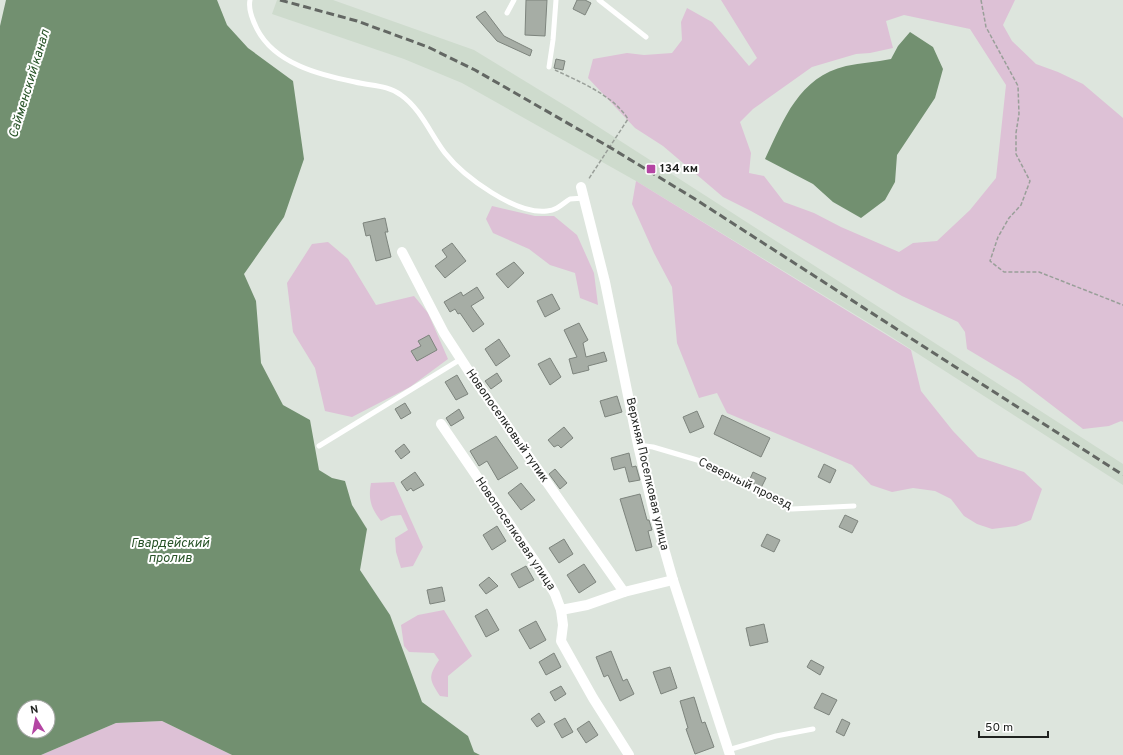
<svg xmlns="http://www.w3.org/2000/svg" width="1123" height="755" font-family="Overpass,sans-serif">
	<rect width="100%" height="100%" fill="#dde5dd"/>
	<!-- built -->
	<path fill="#cedbcd" d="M277,0h56l141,50 95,58 554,356v21l-236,-151 -251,-153 -174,-98 -58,-24 -132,-45z"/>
	<!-- green -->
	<g fill="#ddc1d6" fill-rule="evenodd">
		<path d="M721,0h294l-12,25 9,16 24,23 22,8 25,12 40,34v304l-2,-1 -12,5 -26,3 -64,-49 -52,-31 -2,-17 -7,-10 -56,-26 -151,-85 -28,-14 -60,-51 -28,-18 -47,-50 5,-19 34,-6 17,2 28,-2 10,-13 -1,-18 6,-14 25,14 37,44 8,-8zM904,15l66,14 36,56 -10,93 -26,32 -33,31 -24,2 -14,9 -58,-25 -27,-14 -30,-11 -20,-26 -15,-3 2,-20 -11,-31 13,-13 59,-42 44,-13 14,-1 23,-5 -7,-27z"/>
		<path d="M636,181l275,169 10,41 32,40 25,26 46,15 18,17 -11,31 -15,6 -24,3 -15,-5 -13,-8 -13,-17 -16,-8 -22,-3 -21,4 -21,-7 -19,-20 -125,-52 -10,-20 -18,5 -22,-55 -5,-56 -18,-34 -22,-49z"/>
		<path d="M492,206l43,10h19l23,19 17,38 4,32 -18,-7 -5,-25 -25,-8 -21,-16 -36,-16 -7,-14z"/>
		<path d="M328,242l20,17 28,46 38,-9 14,17 20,46 -38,28 -58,30 -27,-6 -10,-43 -22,-36 -6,-49 25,-39z"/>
		<path d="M394,482l29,65 -10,19 -12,2 -5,-16 -1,-14 13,-8 -7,-15 -10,1 -10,5c-10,-13 -13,-21 -10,-38z"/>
		<path d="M444,610l28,46 -24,20v21l-8,-1c-11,-17 -12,-19 -1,-36l-5,-7 -25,-1 -5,-6 -3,-21 17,-10z"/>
		<path d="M162,721l70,34h-191l75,-32z"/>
	</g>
	<!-- water -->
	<g fill="#729070" fill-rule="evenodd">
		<path d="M6,0h211l10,25 21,23 45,33 11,78 -20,58 -40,57 12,27 5,62 22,42 27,15 9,50 13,8 13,3 7,24 15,24 -7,41 30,45 32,87 46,34 6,16 6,3h-248l-70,-34 -46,2 -75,32h-41v-729zM24,707h24v24h-24z"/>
		<path d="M910,32l23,15 10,22 -8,29 -38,57 -2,27 -10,18 -24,18 -28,-16 -20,-18 -48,-25c19,-40 34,-82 81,-93 15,-3 30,-4 45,-7l7,-13z"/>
	</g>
	<!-- building -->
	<g fill="#a6ada5" stroke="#7d847d">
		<path d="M526,0h21l-2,36 -20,-1z"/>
		<path d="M577,0h8l6,3 -6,12 -12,-6z"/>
		<path d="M485,11l19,25 28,14 -2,6 -33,-15 -21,-24z"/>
		<path d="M556,59l9,2 -2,9 -9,-2z"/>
		<path d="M385,218l3,14h-3l6,25 -15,4 -6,-26 -4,1 -3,-13z"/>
		<path d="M452,243l14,18 -21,17 -10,-12 12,-9 -5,-7z"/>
		<path d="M514,262l10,11 -16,15 -12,-14z"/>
		<path d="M477,287l7,11 -13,8 13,18 -11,8 -13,-19 -2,1 -3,-5 -5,3 -6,-10 17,-10 2,4z"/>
		<path d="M552,294l8,15 -15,8 -8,-16z"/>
		<path d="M579,323l9,17 -5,3 3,14 18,-5 3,9 -19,5 1,4 -16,4 -4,-15 8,-2 -13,-27z"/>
		<path d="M429,335l8,15 -20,11 -6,-10 10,-5 -3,-5z"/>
		<path d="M499,339l11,17 -14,10 -11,-17z"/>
		<path d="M550,358l11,19 -11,8 -12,-21z"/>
		<path d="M497,373l5,8 -11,8 -6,-8z"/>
		<path d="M457,375l11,19 -12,6 -11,-18z"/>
		<path d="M617,396l5,16 -17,5 -5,-16z"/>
		<path d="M405,403l6,10 -10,6 -6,-10z"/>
		<path d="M459,409l5,9 -13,8 -5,-8z"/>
		<path d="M697,411l7,16 -14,6 -7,-16z"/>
		<path d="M722,415l48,23 -9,19 -47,-23z"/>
		<path d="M564,427l9,11 -12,10 -3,-3 -4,2 -6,-7z"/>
		<path d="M496,436l22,32 -20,12 -11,-19 -8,5 -9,-15z"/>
		<path d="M404,444l6,8 -9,7 -6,-8z"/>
		<path d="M629,453l3,14 4,-1 4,14 -11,2 -4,-15 -11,3 -3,-12z"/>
		<path d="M824,464l12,6 -6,13 -12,-6z"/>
		<path d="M555,469l12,14 -7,6 -11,-15z"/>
		<path d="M415,472l9,13 -11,6 -2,-3 -4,3 -6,-9z"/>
		<path d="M753,472l13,6 -5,10 -12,-7z"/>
		<path d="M521,483l14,17 -14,10 -13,-17z"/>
		<path d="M640,494l7,26h2l3,10 -4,1 4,16 -16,4 -16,-52z"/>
		<path d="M845,515l13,6 -6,12 -13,-6z"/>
		<path d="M497,526l9,15 -14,9 -9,-15z"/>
		<path d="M767,534l13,6 -6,12 -13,-6z"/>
		<path d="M564,539l9,15 -14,9 -10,-15z"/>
		<path d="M584,564l12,18 -17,11 -12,-18z"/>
		<path d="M526,566l8,14 -15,8 -8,-14z"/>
		<path d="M489,577l9,9 -12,8 -7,-9z"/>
		<path d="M442,587l3,14 -15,3 -3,-14z"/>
		<path d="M487,609l12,21 -13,7 -11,-21z"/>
		<path d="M536,621l10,19 -16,9 -11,-19z"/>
		<path d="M764,624l4,18 -18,4 -4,-18z"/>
		<path d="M611,651l12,30 4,-2 7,15 -14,7 -12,-26 -4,2 -8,-20z"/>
		<path d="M554,653l7,14 -15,8 -7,-13z"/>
		<path d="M811,660l13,7 -4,8 -13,-8z"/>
		<path d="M670,667l7,21 -16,6 -8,-22z"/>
		<path d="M561,686l5,8 -11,7 -5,-9z"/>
		<path d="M822,693l15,7 -8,15 -15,-7z"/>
		<path d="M694,697l8,26 3,-1 9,25 -19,7 -9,-25 2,-1 -8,-27z"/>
		<path d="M539,713l6,9 -8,5 -6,-8z"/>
		<path d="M565,718l8,14 -11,6 -8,-14z"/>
		<path d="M842,719l8,4 -6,13 -8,-4z"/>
		<path d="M589,721l9,14 -12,8 -9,-14z"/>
	</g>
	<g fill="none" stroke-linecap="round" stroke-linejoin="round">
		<!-- path -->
		<g stroke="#999f99" stroke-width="1.5" stroke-dasharray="4 2" stroke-linecap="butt">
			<path d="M981,0l5,27 32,59 1,28 -3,19v21l14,27 -9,24 -12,13 -11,19 -8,24 14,11h35l84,33"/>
			<path d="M555,70c25,12 58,25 73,49l-40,61"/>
		</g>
		<!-- lane -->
		<g stroke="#fff" stroke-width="5">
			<path d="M250,0c-2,9 3,21 7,29 18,35 63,46 98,53 16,4 33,3 46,13 20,14 30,40 44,58 19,24 71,62 102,58 11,-1 15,-7 23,-12l14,-1"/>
			<path d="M599,0l47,37"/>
			<path d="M507,13l7,-13"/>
			<path d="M549,67l4,-27 3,-40"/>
			<path d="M638,445l15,2 51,15 88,47 62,-3"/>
			<path d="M319,446l142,-87"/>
			<path d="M728,750l48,-14 37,-7"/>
		</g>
		<!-- street -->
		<g stroke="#fff" stroke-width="10">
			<path d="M581,187l24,95 33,163 16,68 19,67 57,175"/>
			<path d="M402,252l42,81 24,37 156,222"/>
			<path d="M441,424l104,152 10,18 6,16 2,15 -2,16 32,57 36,57"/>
			<path d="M561,610l26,-5 37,-13 49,-12"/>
		</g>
		<!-- rail -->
		<path stroke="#636763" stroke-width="3" stroke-dasharray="8 4" stroke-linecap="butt" d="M280,0l77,21 71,26 47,23 136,78 84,51 428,276"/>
	</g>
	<!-- markers -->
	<rect fill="#b445a3" stroke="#fff" stroke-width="1.5" x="646" y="164" width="10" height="10" rx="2"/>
	<g text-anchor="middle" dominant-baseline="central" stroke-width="4" stroke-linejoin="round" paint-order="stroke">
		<!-- poi labels -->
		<g font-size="12" font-weight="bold" fill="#1f221f" stroke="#fff" text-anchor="start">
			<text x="660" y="169">134 км</text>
		</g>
		<!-- street labels -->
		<g font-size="12" fill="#1f221f" stroke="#fff">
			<text transform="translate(507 426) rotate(55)">Новопоселковый тупик</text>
			<text transform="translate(647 474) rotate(77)">Верхняя Поселковая улица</text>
			<text transform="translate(745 484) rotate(26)">Северный проезд</text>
			<text transform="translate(515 534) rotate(56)">Новопоселковая улица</text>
		</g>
		<!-- water labels -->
		<g font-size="13" font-style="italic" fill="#275327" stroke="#fff">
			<text transform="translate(30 84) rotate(-73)">Сайменский канал</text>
			<text x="170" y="544">Гвардейский<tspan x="170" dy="15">пролив</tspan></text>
		</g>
	</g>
	<!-- north arrow -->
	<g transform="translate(36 719) rotate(350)"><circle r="19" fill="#ffffff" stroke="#a5a7a5"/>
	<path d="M0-3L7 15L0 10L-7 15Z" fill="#b445a3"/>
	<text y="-6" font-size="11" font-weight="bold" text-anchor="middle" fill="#1f221f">N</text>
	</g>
	<!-- scale -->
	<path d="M979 731v6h69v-6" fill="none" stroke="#1f221f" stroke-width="2"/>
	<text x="985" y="731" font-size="12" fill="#1f221f" stroke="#ffffff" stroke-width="3" paint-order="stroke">50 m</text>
</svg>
